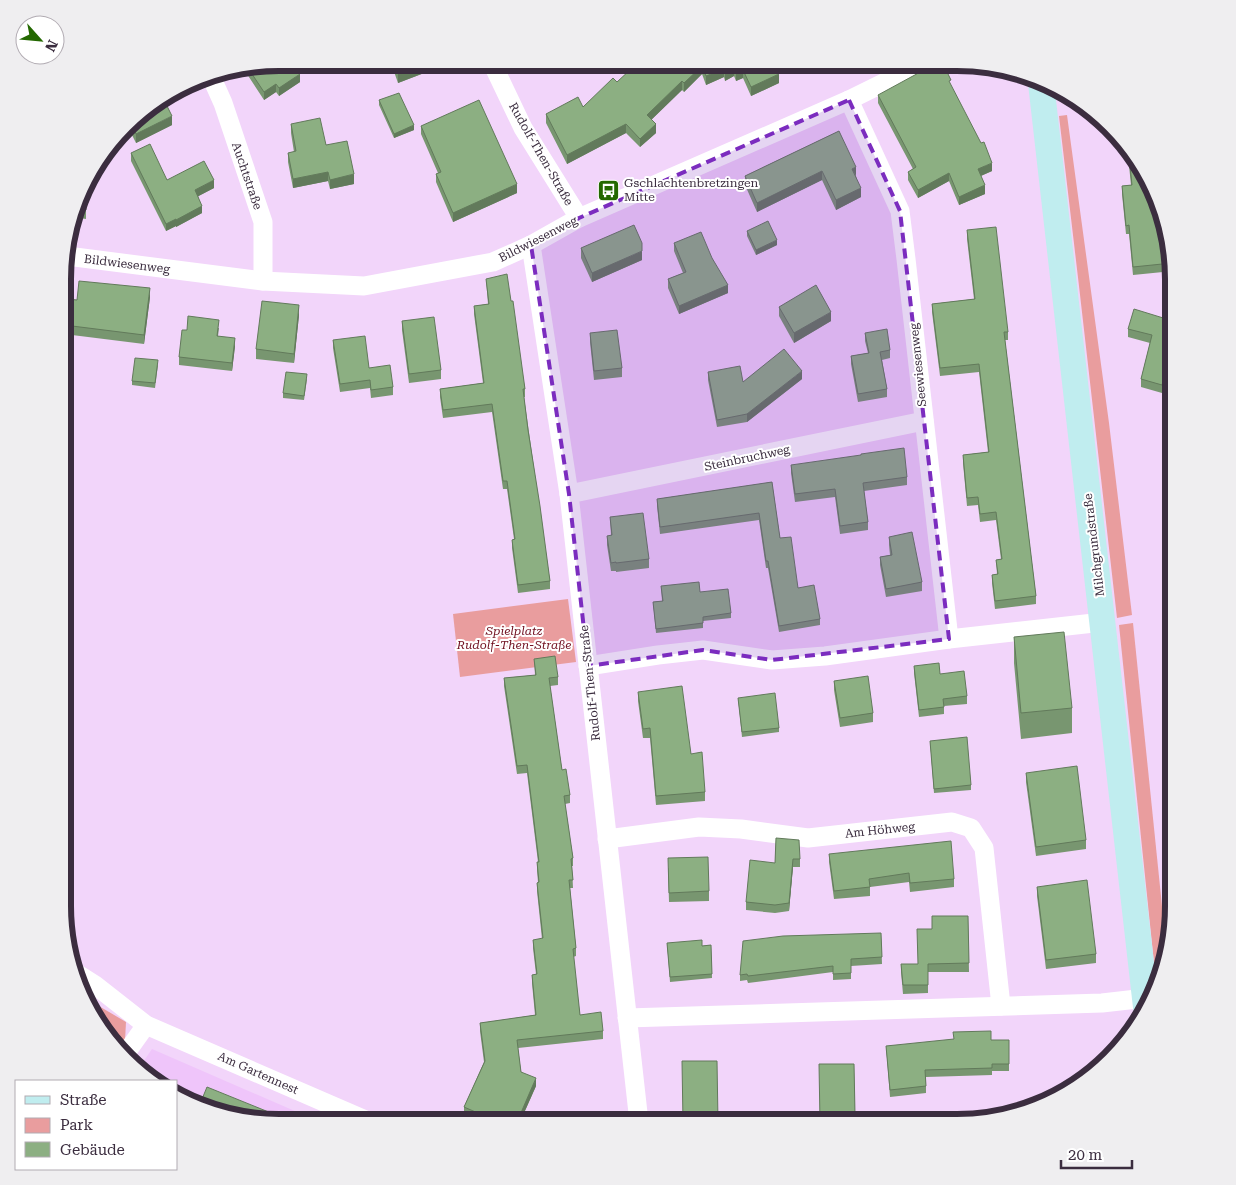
<svg xmlns="http://www.w3.org/2000/svg" width="1236" height="1185" font-family="'Roboto Serif',serif">
	<rect width="100%" height="100%" fill="#f2d5fa"/>
	<!-- built -->
	<path fill="#efc5fa" d="M152,1049l168,73h-54l-83,-22 -7,-6v-13h-15l-20,-16z"/>
	<!-- green -->
	<g fill="#e99d9e">
		<path d="M1067,115l42,308 23,192 -15,3 -38,-332 -20,-170z"/>
		<path d="M568,599l8,63 -116,15 -7,-63z"/>
		<path d="M1133,623l33,322 -10,37 -37,-357z"/>
		<path d="M87,999l39,23 -1,19 -5,7 -12,-10z"/>
	</g>
	<g fill="none" stroke-linecap="round" stroke-linejoin="round">
		<!-- street -->
		<g stroke="#fff" stroke-width="19">
			<path d="M492,63l31,65 56,90"/>
			<path d="M210,74l13,29 40,119v59"/>
			<path d="M849,100l51,111 6,48 43,380"/>
			<path d="M531,245l38,249 70,628"/>
			<path d="M67,256l196,25 101,5 129,-24 38,-17 48,-27 270,-118 73,-36"/>
			<path d="M569,494l355,-73"/>
			<path d="M588,666l70,-11 45,-5 69,10 53,-4 124,-17 154,-17"/>
			<path d="M607,839l92,-12 42,2 67,9 144,-16 19,6 13,20 17,158"/>
			<path d="M73,971l22,14 51,40 224,97"/>
			<path d="M627,1018l475,-15 44,-5"/>
			<path d="M126,1053l20,-28"/>
		</g>
		<!-- secondary -->
		<path stroke="#c0edef" stroke-width="26" d="M1041,83l105,924"/>
	</g>
	<!-- wall -->
	<g fill="#789670">
		<path d="M280,62l20,20 -21,14 -3,-4 -12,8 -17,-26v-6z"/>
		<path d="M391,63h54v2l-47,18z"/>
		<path d="M640,63l134,1 5,19 -28,13 -8,-18 -7,3 -2,-5 -9,5 -1,-4 -18,8 -4,-11 -18,18 -2,-2 -31,30 5,13 -16,14 -14,-14 -59,31 -21,-41v-9l37,-7 50,-36z"/>
		<path d="M878,95l114,76 -11,5 4,18 -26,11 -10,-24 -31,17 -10,-18v-8l5,-3 -35,-66z"/>
		<path d="M379,100l35,30 -20,8 -15,-33z"/>
		<path d="M137,116l35,9 -36,18 -8,-16z"/>
		<path d="M291,124l35,21 28,39 -24,5 -2,-8 -35,7 -5,-26v-9l6,-1 -3,-19z"/>
		<path d="M421,126l96,67 -64,29 -17,-40v-8l2,-1 -17,-39z"/>
		<path d="M839,131l17,45 5,21 -25,13 -14,-30 -65,32 -12,-27v-9z"/>
		<path d="M1127,146l1,1 34,63 11,56v5l-40,4 -4,-41h-3l-4,-40v-8l9,-1z"/>
		<path d="M131,153l36,27 47,8 -16,8 4,17 -26,14v-1l-10,5 -35,-70z"/>
		<path d="M86,187v32l-12,-2z"/>
		<path d="M967,230l41,102v8h-3l31,256v8l-41,5 -3,-26v-8l5,-1 -1,-14 5,-1 -5,-39 -16,2 -2,-17 -11,1 -4,-43v-8l25,-3 -9,-80 -39,4 -8,-64v-8l42,-5 -7,-60z"/>
		<path d="M747,231l30,14 -21,10 -9,-19z"/>
		<path d="M674,243l38,15 16,35 -49,21 -11,-26v-9l15,-6 -9,-22z"/>
		<path d="M581,248l61,12 -50,22 -11,-24z"/>
		<path d="M486,279l25,22 14,88v8h-1l26,184v8l-32,4 -6,-45v-8l2,-1 -7,-50h-4l-11,-77 -49,6 -3,-21v-8l43,-6 -9,-69v-8l14,-2z"/>
		<path d="M150,297l-6,47 -72,-9 -1,7 -5,-1v-42l11,1z"/>
		<path d="M779,307l52,14 -37,22 -15,-27z"/>
		<path d="M299,315l-5,48 -38,-4v-10z"/>
		<path d="M402,321l39,49v9l-32,4 -7,-53z"/>
		<path d="M1173,321v51l-5,-1 -6,22 -21,-6v-8l9,-36 -22,-6v-8z"/>
		<path d="M219,328l-1,8 17,10 -3,25 -53,-6v-8l8,-27z"/>
		<path d="M590,333l32,35v9l-28,3 -4,-38z"/>
		<path d="M865,333l25,17v8l-8,2 5,29v8l-29,5 -7,-38v-8l17,-3 -3,-12z"/>
		<path d="M333,340l60,47v8l-22,3 -1,-10 -30,4 -7,-44z"/>
		<path d="M158,365l-3,23 -23,-3v-4z"/>
		<path d="M708,372l35,10 59,-3 -55,43 -30,5 -9,-47z"/>
		<path d="M307,379l-3,21 -21,-2v-5z"/>
		<path d="M1173,431v44l-5,-2v-8l5,-17 -2,-1v-8z"/>
		<path d="M791,465l116,12v8l-43,6 4,31v8l-28,4 -5,-37 -40,5 -4,-29z"/>
		<path d="M772,482l8,56 18,50 22,31v6l-41,7 -11,-64h-2l-7,-48 -99,14 -3,-28v-7z"/>
		<path d="M610,517l39,42v9l-33,4v-1h-5l-4,-26v-9l4,-1z"/>
		<path d="M889,537l33,45v9l-36,6 -6,-32v-8l10,-2 -1,-10z"/>
		<path d="M661,586l39,6 31,21v5l-28,3v7l-47,5 -3,-31 9,-1z"/>
		<path d="M1014,637l58,71v25l-51,6 -7,-76z"/>
		<path d="M534,659l24,18v8l-8,1 12,84 8,25v8l-5,1 8,54v8h-1l1,22h-3l6,60v8l-3,1 7,58 23,16v8l-85,9 3,24 15,14 -16,36h-41l-15,-7v-8l20,-45 -4,-31v-8l55,-8 -3,-32v-8l4,-1 -3,-26v-8l9,-1 -5,-48v-8l1,-1 -1,-12v-8h1l-11,-89 -10,1 -13,-88v-8l31,-3z"/>
		<path d="M914,666l26,8 27,22v8l-23,2v8l-25,3 -5,-44z"/>
		<path d="M834,681l39,32v9l-33,5 -6,-37z"/>
		<path d="M638,692l53,62 14,38v9l-49,4 -6,-67h-7l-5,-37z"/>
		<path d="M738,698l41,30v4l-37,5z"/>
		<path d="M930,741l41,44v5l-37,3z"/>
		<path d="M1026,773l60,67v9l-50,7 -10,-74z"/>
		<path d="M776,838l24,21v8h-7l-4,44 -14,2 -29,-3v-8l29,-39z"/>
		<path d="M829,854l125,25v8l-44,5 -1,-10 -39,5v9l-36,3 -5,-37z"/>
		<path d="M668,868l41,23v10l-40,1z"/>
		<path d="M1037,887l59,67v9l-50,6 -9,-73z"/>
		<path d="M968,916l1,56h-41v21l-25,1 -2,-22v-8h17l14,-35z"/>
		<path d="M881,933l1,31 -31,2v13l-18,1v-8l-85,11 -1,-3 -7,1v-6z"/>
		<path d="M667,943l35,3 9,-1 1,33 -42,4z"/>
		<path d="M991,1040h18v31h-17v4l-66,2v16l-36,4 -4,-51z"/>
		<path d="M854,1064l1,58h-35z"/>
	</g>
	<!-- shaded-wall -->
	<g fill="#627a5b">
		<path d="M429,63h16v2l-47,18v-9z"/>
		<path d="M702,66v8l-18,18v-9z"/>
		<path d="M734,68v8l-9,5v-9z"/>
		<path d="M724,69v8l-18,8v-9z"/>
		<path d="M743,70v8l-7,3v-8z"/>
		<path d="M300,74v8l-21,14v-8z"/>
		<path d="M779,74v9l-28,13v-9z"/>
		<path d="M682,81v9l-35,34v-9z"/>
		<path d="M276,84v8l-12,8v-8z"/>
		<path d="M172,116v9l-36,18v-9z"/>
		<path d="M626,124v9l-59,31v-9z"/>
		<path d="M656,124v9l-16,14v-8z"/>
		<path d="M414,125v5l-20,8v-4z"/>
		<path d="M992,163v8l-14,6v-8z"/>
		<path d="M856,167v9l-4,-7z"/>
		<path d="M822,171v9l-65,32v-9z"/>
		<path d="M328,172v9l-35,7v-9z"/>
		<path d="M949,173v8l-31,17v-8z"/>
		<path d="M354,174v10l-24,5v-9z"/>
		<path d="M214,180v8l-19,10v-8z"/>
		<path d="M517,184v9l-64,29v-9z"/>
		<path d="M985,185v9l-26,11v-8z"/>
		<path d="M861,188v9l-25,13v-10z"/>
		<path d="M202,206v7l-26,14v-7z"/>
		<path d="M176,219v7l-10,5v-7z"/>
		<path d="M777,240v5l-21,10v-5z"/>
		<path d="M642,251v9l-50,22v-9z"/>
		<path d="M728,285v8l-49,21v-8z"/>
		<path d="M150,288v9l-6,47v-9z"/>
		<path d="M299,305v10l-5,48v-9z"/>
		<path d="M831,312v9l-37,22v-10z"/>
		<path d="M235,338v8l-3,25v-8z"/>
		<path d="M1168,363v8l-6,22v-8z"/>
		<path d="M802,371v8l-55,43v-8z"/>
		<path d="M793,859v8l-4,44v-8z"/>
		<path d="M536,1078v8l-16,36h-3z"/>
		<path d="M496,1115v7h-2v-2z"/>
	</g>
	<!-- building -->
	<g fill="#8caf82" stroke="#627a5b">
		<path d="M280,62l12,1 8,11 -21,14 -3,-4 -12,8 -16,-24z"/>
		<path d="M394,63h35l-31,11z"/>
		<path d="M640,63l134,1 5,10 -28,13 -8,-17 -7,3 -2,-5 -9,4 -1,-3 -18,7 -4,-10 -18,17 -2,-2 -35,34 9,9 -16,15 -14,-15 -59,31 -21,-41 32,-17 5,10 30,-29 4,4 14,-13 2,2z"/>
		<path d="M935,64h8l8,16 -2,1 32,62 3,-1 8,21 -14,6 7,16 -26,12 -10,-24 -31,17 -10,-18 8,-5 -38,-72z"/>
		<path d="M399,93l15,32 -20,9 -15,-34z"/>
		<path d="M164,100l8,16 -36,18 -5,-11 6,-7z"/>
		<path d="M479,100l38,84 -64,29 -17,-39 5,-2 -20,-46z"/>
		<path d="M320,118l6,27 21,-4 7,33 -24,6 -2,-8 -35,7 -5,-26 8,-2 -5,-27z"/>
		<path d="M839,131l17,36 -4,2 9,19 -25,12 -14,-29 -65,32 -12,-27z"/>
		<path d="M150,144l17,36 37,-19 10,19 -19,10 7,16 -26,14v-1l-10,5 -35,-71z"/>
		<path d="M1128,147l34,63 10,53 -39,4 -4,-42 -3,1 -4,-40 10,-1z"/>
		<path d="M86,187v23l-9,-1z"/>
		<path d="M768,221l9,19 -21,10 -9,-19z"/>
		<path d="M634,225l8,18v8l-50,22 -11,-25z"/>
		<path d="M996,227l12,105h-4l32,264 -41,5 -3,-26 6,-1 -2,-14 6,-1 -6,-47 -16,2 -2,-17 -11,1 -4,-43 26,-3 -10,-88 -39,4 -8,-64 43,-5 -8,-69z"/>
		<path d="M701,232l11,26 16,27 -49,21 -11,-27 18,-7 -12,-29z"/>
		<path d="M507,274l4,27h2l12,88h-2l5,41 12,76 10,75 -32,4 -6,-45 3,-1 -8,-58h-4l-11,-77 -49,6 -3,-21 44,-6 -10,-77 15,-2 -3,-25z"/>
		<path d="M79,281l71,7 -6,47 -72,-9 -1,7h-5v-34l11,1z"/>
		<path d="M816,285l15,27 -37,21 -15,-26z"/>
		<path d="M262,301l37,4 -5,49 -38,-5z"/>
		<path d="M1134,309l39,12v43l-5,-1 -6,22 -21,-6 11,-44 -24,-6z"/>
		<path d="M188,316l31,4 -2,16 18,2 -3,25 -53,-6 3,-27h5z"/>
		<path d="M434,317l7,53 -32,4 -7,-53z"/>
		<path d="M887,329l3,21 -10,2 7,37 -29,5 -7,-38 18,-3 -4,-20z"/>
		<path d="M617,330l5,38 -28,3 -4,-38z"/>
		<path d="M365,336l4,32 21,-3 3,22 -22,3 -1,-10 -30,4 -7,-44z"/>
		<path d="M784,349l18,22 -55,43 -30,6 -9,-48 32,-6 3,16z"/>
		<path d="M135,358l23,2 -3,23 -23,-2z"/>
		<path d="M286,372l21,2 -3,22 -21,-3z"/>
		<path d="M1173,431v9l-2,-1z"/>
		<path d="M1173,447v19l-5,-1z"/>
		<path d="M904,448l3,29 -44,6 5,39 -28,4 -5,-37 -40,5 -4,-29 70,-10v-1z"/>
		<path d="M772,482l8,56 11,-1 7,51 16,-3 6,34 -41,7 -11,-65h-2l-7,-48 -99,14 -3,-28z"/>
		<path d="M643,513l6,46 -33,4v-1l-5,1 -4,-27 5,-1 -2,-18z"/>
		<path d="M912,532l10,50 -36,7 -6,-32 12,-2 -3,-18z"/>
		<path d="M699,582l1,10 28,-3 3,24 -28,4v6l-47,6 -3,-27 10,-1 -2,-15z"/>
		<path d="M1064,632l8,76 -51,5 -7,-76z"/>
		<path d="M555,656l3,21 -9,1 13,92 4,-1 4,26 -6,1 9,62 -2,1 2,21h-4l7,68 -3,1 7,66 21,-3 2,19 -86,9 4,32 15,6 -19,44h-5l-16,-7 -2,5 -30,-13 21,-46 -5,-38 56,-8 -4,-40 5,-1 -4,-34 10,-2 -6,-55 2,-1 -2,-20h2l-12,-97 -10,1 -13,-88 32,-3 -2,-16z"/>
		<path d="M939,663l1,11 24,-3 3,25 -24,3 1,8 -25,3 -5,-44z"/>
		<path d="M868,676l5,37 -33,5 -6,-37z"/>
		<path d="M682,686l9,68 11,-2 3,40 -49,4 -6,-68 -7,1 -5,-37z"/>
		<path d="M775,693l4,35 -37,4 -4,-34z"/>
		<path d="M967,737l4,48 -37,4 -4,-48z"/>
		<path d="M1077,766l9,74 -50,7 -10,-74z"/>
		<path d="M776,838l23,2 1,19h-7l-4,44 -14,2 -29,-3 4,-42 25,3z"/>
		<path d="M951,841l3,38 -44,4 -1,-10 -40,6 1,8 -36,4 -5,-37z"/>
		<path d="M708,857l1,34 -40,2 -1,-35z"/>
		<path d="M1087,880l9,74 -50,6 -9,-73z"/>
		<path d="M932,916h36l1,47 -41,1v21h-25l-2,-21h17l-1,-35h15z"/>
		<path d="M881,933l1,24 -31,2v14l-18,1v-8l-85,10 -1,-2 -7,1 3,-34 40,-5z"/>
		<path d="M702,940v6l9,-1 1,29 -42,3 -3,-34z"/>
		<path d="M991,1031v9h18v24h-17v4l-67,2 1,16 -36,4 -4,-44 68,-7 -1,-7z"/>
		<path d="M682,1061h35l1,61h-35z"/>
		<path d="M819,1064h35l1,50h-12v8h-23z"/>
		<path d="M207,1087l69,28 -3,7h-7l-66,-18z"/>
	</g>
	<!-- marked area -->
	<path fill="#7b2cbf" fill-opacity="0.2" stroke="#7b2cbf" stroke-width="4" stroke-dasharray="10 6" stroke-linejoin="round" d="M849,100l51,111 49,428 -177,21 -69,-10 -115,16 -19,-172 -38,-249 48,-27z"/>
	<!-- icons -->
	<defs>
		<symbol id="bus-square" viewBox="-11 -11 22 22"><rect x="-9" y="-9" width="18" height="18" rx="4" fill="#236800" stroke="#fff"/><path d="M-5-6H5V4H4V6H2V4H-2V6H-4V4H-5ZM-3.5-4V0h7V-4ZM-3.5 1.2v1.5H-2V1.2ZM2 1.2v1.5H3.5V1.2Z" fill="#fff"/></symbol>
	</defs>
	<g fill-rule="evenodd">
		<use href="#bus-square" x="596" y="178" width="25" height="25"/>
	</g>
	<g text-anchor="middle" dominant-baseline="central" stroke-width="4" stroke-linejoin="round" paint-order="stroke">
		<!-- street labels -->
		<g font-size="12" fill="#3b2d3f" stroke="#fff">
			<text transform="translate(541 154) rotate(60)">Rudolf-Then-Straße</text>
			<text transform="translate(247 176) rotate(71)">Auchtstraße</text>
			<text transform="translate(538 239) rotate(-27)">Bildwiesenweg</text>
			<text transform="translate(127 264) rotate(7)">Bildwiesenweg</text>
			<text transform="translate(918 365) rotate(-96)">Seewiesenweg</text>
			<text transform="translate(747 458) rotate(-12)">Steinbruchweg</text>
			<text transform="translate(1094 545) rotate(-97)">Milchgrundstraße</text>
			<text transform="translate(590 683) rotate(-96)">Rudolf-Then-Straße</text>
			<text transform="translate(880 830) rotate(-6)">Am Höhweg</text>
			<text transform="translate(258 1073) rotate(24)">Am Gartennest</text>
		</g>
		<!-- poi labels -->
		<g font-size="12" fill="#3b2d3f" stroke="#fff" text-anchor="start">
			<text x="624" y="183">Gschlachtenbretzingen<tspan x="624" dy="14">Mitte</tspan></text>
		</g>
		<!-- park labels -->
		<g font-size="12" font-style="italic" fill="#700f1f" stroke="#fff">
			<text x="514" y="631">Spielplatz<tspan x="514" dy="14">Rudolf-Then-Straße</tspan></text>
		</g>
	</g>
	<!-- crop -->
	<path d="M0 0H1236V1185H0ZM279 71H957A208 208 0 0 1 1165 279V906A208 208 0 0 1 957 1114H279A208 208 0 0 1 71 906V279A208 208 0 0 1 279 71Z" fill="#efeef0" fill-rule="evenodd"/>
	<path fill="none" stroke="#3b2d3f" stroke-width="6" d="M279 71H957A208 208 0 0 1 1165 279V906A208 208 0 0 1 957 1114H279A208 208 0 0 1 71 906V279A208 208 0 0 1 279 71Z"/>
	<!-- legend -->
	<rect x="15" y="1080" width="162" height="90" fill="#ffffff" stroke="#b1abb2"/>
	<rect x="25" y="1096" width="25" height="8" fill="#c0edef" stroke="#b1abb2"/>
	<text x="60" y="1105" font-size="15" fill="#3b2d3f">Straße</text>
	<rect x="25" y="1118" width="25" height="15" fill="#e99d9e" stroke="#b1abb2"/>
	<text x="60" y="1130" font-size="15" fill="#3b2d3f">Park</text>
	<rect x="25" y="1142" width="25" height="15" fill="#8caf82" stroke="#b1abb2"/>
	<text x="60" y="1155" font-size="15" fill="#3b2d3f">Gebäude</text>
	<!-- north arrow -->
	<g transform="translate(40 40) rotate(117)"><circle r="24" fill="#ffffff" stroke="#b1abb2"/>
	<path d="M0-4L9 19L0 12L-9 19Z" fill="#236800"/>
	<text y="-8" font-size="14" font-weight="bold" text-anchor="middle" fill="#3b2d3f">N</text>
	</g>
	<!-- scale -->
	<path d="M1061 1160v8h71v-8" fill="none" stroke="#3b2d3f" stroke-width="2.5"/>
	<text x="1068" y="1160" font-size="15" fill="#3b2d3f" stroke="#ffffff" stroke-width="4" paint-order="stroke">20 m</text>
</svg>
